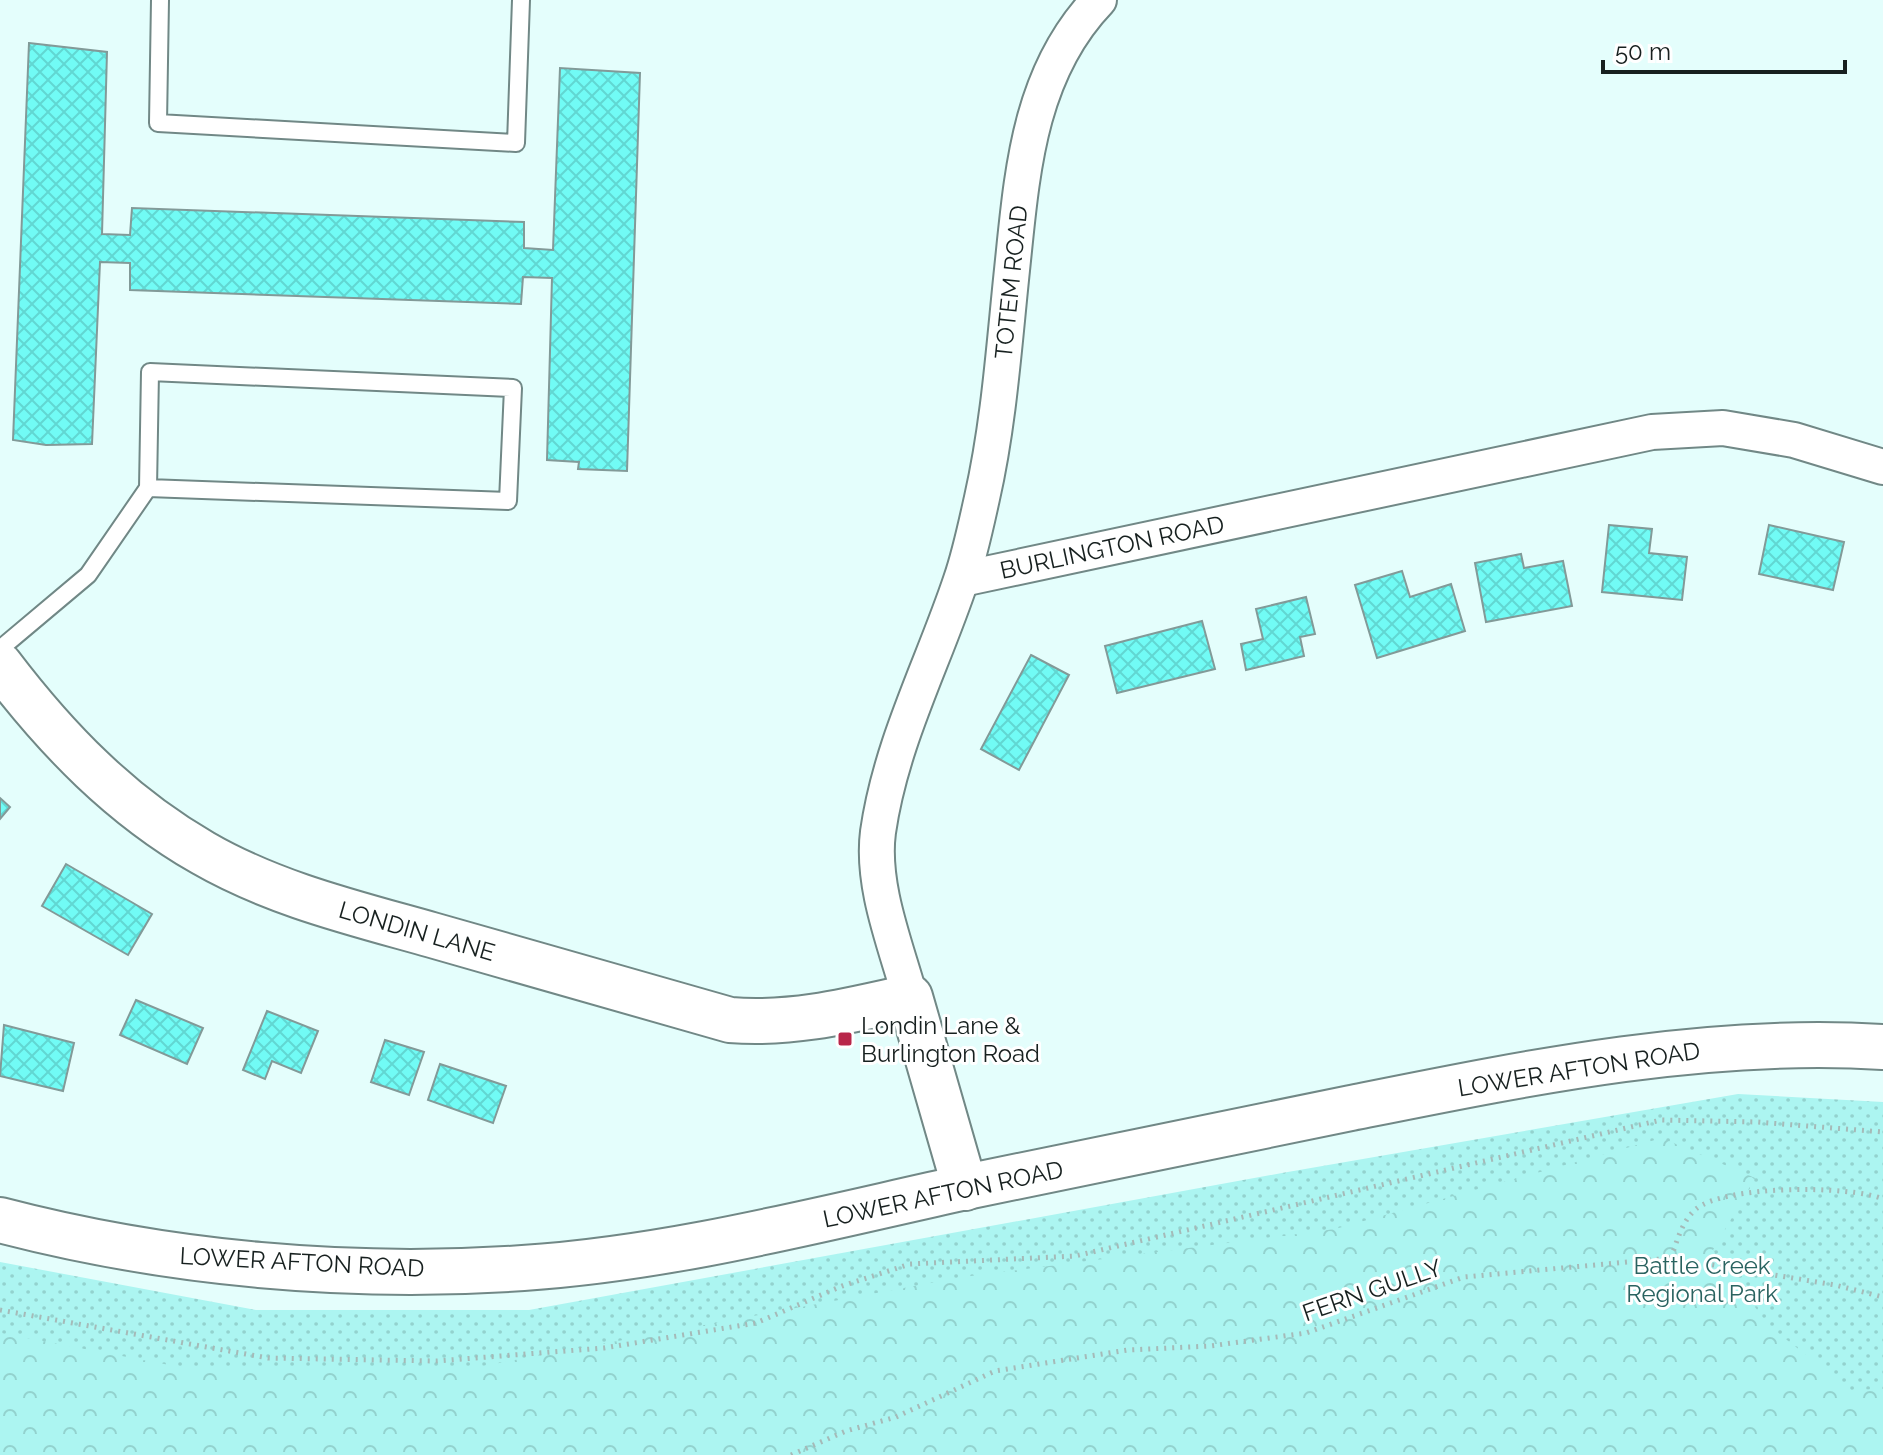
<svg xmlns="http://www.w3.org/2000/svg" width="1883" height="1455" font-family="Raleway,sans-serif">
	<defs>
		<pattern id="grass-dots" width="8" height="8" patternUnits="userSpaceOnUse" patternTransform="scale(2)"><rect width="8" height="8" fill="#acf5f1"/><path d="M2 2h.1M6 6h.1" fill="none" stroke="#93d2ce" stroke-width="1.8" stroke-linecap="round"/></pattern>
		<pattern id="forest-crowns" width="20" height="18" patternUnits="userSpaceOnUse" patternTransform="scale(2)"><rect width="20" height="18" fill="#acf5f1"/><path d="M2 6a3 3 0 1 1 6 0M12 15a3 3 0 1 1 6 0" fill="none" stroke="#93d2ce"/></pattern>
		<pattern id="building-cross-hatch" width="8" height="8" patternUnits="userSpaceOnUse" patternTransform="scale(2)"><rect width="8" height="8" fill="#71fbf5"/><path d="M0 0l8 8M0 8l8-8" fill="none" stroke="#61d7d2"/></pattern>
	</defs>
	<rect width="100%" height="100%" fill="#e4fefc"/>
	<!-- grass -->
	<path fill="url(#grass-dots)" d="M1738,1094l145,8v353h-1883v-193l256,48h273l753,-137z"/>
	<!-- forest -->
	<path fill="url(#forest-crowns)" d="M1662,1138l93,40 -42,72 56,76 82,64 32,-1v66h-1883v-122l180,34 292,1 491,-91 372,-48z"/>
	<!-- building -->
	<g fill="url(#building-cross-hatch)" stroke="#829a98" stroke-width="2">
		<path d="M29,43l78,9 -5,182 28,1 2,-27 392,14v26l29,2 7,-182 80,5 -13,398 -49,-2 1,-7 -32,-2 5,-182 -29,-1 -2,27 -391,-14v-27l-30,-1 -8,182 -46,1 -33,-5z"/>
		<path d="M1609,525l43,4 -3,24 38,4 -5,43 -80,-8z"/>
		<path d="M1769,525l75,17 -11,48 -74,-16z"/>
		<path d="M1521,554l3,14 39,-7 9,45 -86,16 -11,-59z"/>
		<path d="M1402,571l8,26 41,-13 14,47 -88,27 -22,-73z"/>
		<path d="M1306,597l9,37 -15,3 4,19 -58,14 -5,-26 22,-5 -7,-30z"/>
		<path d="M1202,621l13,48 -98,24 -12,-47z"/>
		<path d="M1031,655l38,20 -50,95 -38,-21z"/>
		<path d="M0,798l10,9 -10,12z"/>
		<path d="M66,864l86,50 -24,41 -86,-49z"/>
		<path d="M136,1000l67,28 -16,36 -67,-29z"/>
		<path d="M267,1011l51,20 -17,42 -29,-12 -7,18 -22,-9z"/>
		<path d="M4,1025l70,18 -11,48 -63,-15z"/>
		<path d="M385,1040l39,12 -15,43 -38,-13z"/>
		<path d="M440,1064l66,22 -13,37 -65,-23z"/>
	</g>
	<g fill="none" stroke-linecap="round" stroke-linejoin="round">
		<defs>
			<g id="lane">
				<path d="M160,0l-2,123 358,20 5,-143"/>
				<path d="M0,649l88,-74 60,-87 2,-116 363,16 -5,113 -360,-13"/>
			</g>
			<g id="street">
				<path d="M962,579l690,-147 71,-4 71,12 89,27"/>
				<path d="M910,997c-14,-51 -39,-111 -32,-165 13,-90 55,-168 83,-252 9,-26 15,-55 21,-82 17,-75 22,-152 30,-228 10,-96 16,-196 87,-270"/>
			</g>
			<g id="secondary">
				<path d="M0,665c57,75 121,141 203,188 71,41 151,60 229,82 99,28 198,56 298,85 63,5 118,-9 180,-23l55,191"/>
				<path d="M0,1220c168,44 350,60 523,48 150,-10 297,-49 443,-81 128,-27 257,-52 385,-79 175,-35 353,-72 532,-61"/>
			</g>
		</defs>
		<!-- lane casing -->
		<use href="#lane" stroke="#718886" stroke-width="20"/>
		<!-- street casing -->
		<use href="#street" stroke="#718886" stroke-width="38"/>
		<!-- secondary casing -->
		<use href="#secondary" stroke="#718886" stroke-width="48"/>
		<!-- path -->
		<g stroke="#a5bab8" stroke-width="5" stroke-dasharray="2 6" stroke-linecap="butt">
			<path d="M1671,1258c6,-17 11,-37 25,-49 29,-24 153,-24 187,-10"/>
			<path d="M0,1310l268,48 168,3 168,-13 152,-25 86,-37 68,-22 165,-8 586,-136 96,2 126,10"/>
			<path d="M791,1455l55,-24 50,-14 99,-46 133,-21 82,-4 96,-13 158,-56 207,-19 164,27 48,12"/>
		</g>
		<!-- lane -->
		<use href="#lane" stroke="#fff" stroke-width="16"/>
		<!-- street -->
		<use href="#street" stroke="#fff" stroke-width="34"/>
		<!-- secondary -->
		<use href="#secondary" stroke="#fff" stroke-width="44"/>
	</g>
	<!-- markers -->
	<rect fill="#b8274a" stroke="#fff" stroke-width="3" x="837" y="1031" width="16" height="16" rx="4"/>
	<g text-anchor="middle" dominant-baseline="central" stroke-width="6" stroke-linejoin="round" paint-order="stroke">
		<!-- street labels -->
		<g font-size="24" fill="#17201f" stroke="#fff">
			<text transform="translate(1011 282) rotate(-84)">TOTEM ROAD</text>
			<text transform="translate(1112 547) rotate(-12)">BURLINGTON ROAD</text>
			<text transform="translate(417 931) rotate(16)">LONDIN LANE</text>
			<text transform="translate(1579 1069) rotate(-9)">LOWER AFTON ROAD</text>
			<text transform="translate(943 1194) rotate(-12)">LOWER AFTON ROAD</text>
			<text transform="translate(302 1262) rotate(3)">LOWER AFTON ROAD</text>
			<text transform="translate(1372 1290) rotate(-19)">FERN GULLY</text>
		</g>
		<!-- poi labels -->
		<g font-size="24" fill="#17201f" stroke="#fff" text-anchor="start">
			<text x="861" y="1025">Londin Lane &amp;<tspan x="861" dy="28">Burlington Road</tspan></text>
		</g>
		<!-- park labels -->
		<g font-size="24" fill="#296360" stroke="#fff">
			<text x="1702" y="1265">Battle Creek<tspan x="1702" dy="28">Regional Park</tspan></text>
		</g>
	</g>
	<!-- scale -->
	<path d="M1603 60v12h242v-12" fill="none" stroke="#17201f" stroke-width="4"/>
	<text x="1615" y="60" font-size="24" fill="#17201f" stroke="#ffffff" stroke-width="6" paint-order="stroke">50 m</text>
</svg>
